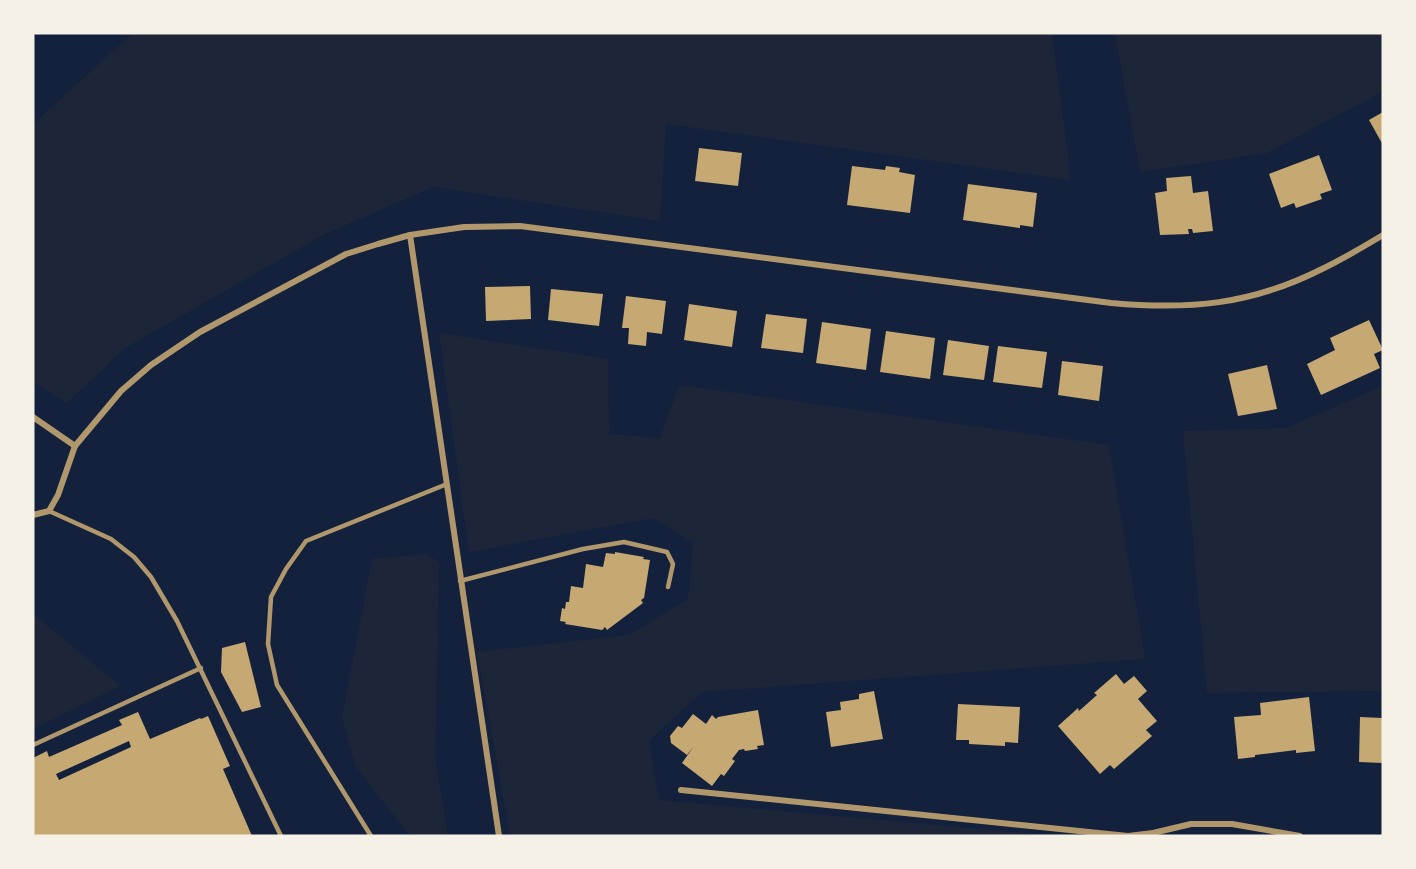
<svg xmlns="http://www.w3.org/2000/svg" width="1416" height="869" font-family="Overpass,sans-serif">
	<rect width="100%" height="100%" fill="#14213d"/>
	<!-- green -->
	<g fill="#1d2539">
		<path d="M133,33h919l19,147 -405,-56 -6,97 -227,-34 -110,48 -198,113 -58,55 -34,-21v-258z"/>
		<path d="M1115,33h268v58l-116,62 -127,19z"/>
		<path d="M439,333l169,26 1,75 51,4 19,-53 430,60 36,214 -443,33 -53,49 10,59 397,36h-546l-33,-184 152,-17 59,-36 5,-56 -40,-25 -184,34z"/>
		<path d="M1383,386v305l-176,2 -24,-262 103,-3z"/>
		<path d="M427,554l12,9 -4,195 13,78h-38l-54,-69 -14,-49 30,-159z"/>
		<path d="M33,614l87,72 -87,43z"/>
	</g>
	<!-- building -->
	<g fill="#c6a872" fill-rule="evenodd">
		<path d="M1383,112v33l-14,-25z"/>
		<path d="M699,148l43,5 -4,33 -43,-5z"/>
		<path d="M1319,155l13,35 -12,4 2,5 -26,9 -2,-5 -13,5 -12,-34z"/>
		<path d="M852,166l33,4 1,-4 14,2 -1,4 16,3 -5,38 -63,-8z"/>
		<path d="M1191,176l2,17 15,-2 5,40 -20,2 -1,-4h-4l1,5 -29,1 -5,-42 12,-2 -1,-13z"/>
		<path d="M968,184l69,9 -4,34 -13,-2v3l-57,-8z"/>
		<path d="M530,286l1,33 -45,2 -1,-34z"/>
		<path d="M551,289l52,5 -4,32 -51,-6z"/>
		<path d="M626,296l40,5 -4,33 -15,-2 -1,14 -18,-2 1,-16h-7z"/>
		<path d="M689,304l48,7 -5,36 -48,-7z"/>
		<path d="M766,314l41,5 -4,34 -42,-5z"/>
		<path d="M1369,320l14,30 -9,4 6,14 -59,27 -14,-31 28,-14 -5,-12z"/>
		<path d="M822,322l49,7 -5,41 -50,-7z"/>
		<path d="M886,331l49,7 -5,41 -50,-7z"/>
		<path d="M948,340l41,6 -5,34 -41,-5z"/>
		<path d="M998,346l49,6 -5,36 -49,-6z"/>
		<path d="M1062,361l41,5 -4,35 -41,-6z"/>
		<path d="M1267,365l10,44 -39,7 -10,-42z"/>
		<path d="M615,552l29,5 -1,2 7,1 -6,38 -3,2 2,3 -36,27 -2,-3 -3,3 -37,-6 1,-2 -6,-1 2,-13 3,1 1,-7h3l2,-16 12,2 3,-24 17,3 3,-14 9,1z"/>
		<path d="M245,642l16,65 -19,5 -21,-40 1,-24z"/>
		<path d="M1116,674l8,10 10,-8 13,15 -9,8 19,22 -11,9 6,6 -38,33 -4,-4 -10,9 -42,-48 20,-18 1,3 18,-16 -3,-2z"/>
		<path d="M874,691l9,48 -52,8 -5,-35 15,-2 -1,-8 19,-3v-5z"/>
		<path d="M1309,697l6,54 -19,2v-3l-41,5v2l-17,2 -4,-42 27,-2 -1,-12z"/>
		<path d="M958,704l62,3 -2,36 -13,-1v4l-36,-2v-4h-13z"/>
		<path d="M758,710l6,35 -7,1 1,3 -13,2 -1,-2 -5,1 -7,9 3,2 -11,15 -3,-2 -9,12 -30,-23 12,-17 -7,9 -16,-12 -1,-7 8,-10 4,2 11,-14 13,10 6,-9 4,4 2,-2z"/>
		<path d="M138,712l12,27 50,-21 1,1 7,-3 22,50 -7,3 29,67h-219v-78l14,-7 2,6 73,-32 -3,-5zM129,741l2,6 -72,33 -3,-6z"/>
		<path d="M1360,717l23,1v45l-24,-1z"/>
	</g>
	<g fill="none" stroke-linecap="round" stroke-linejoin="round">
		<!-- service -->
		<g stroke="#b1986c" stroke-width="4.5">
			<path d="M49,511l62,28 23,18 17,20 26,44 104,215"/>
			<path d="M460,581l123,-32 41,-7 43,10 6,12 -5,23"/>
			<path d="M33,745l168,-77"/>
			<path d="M371,836l-94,-151 -9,-41 3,-47 15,-28 20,-28 141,-57"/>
		</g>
		<!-- minor -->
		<g stroke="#b1986c" stroke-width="6">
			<path d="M410,235l89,601"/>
			<path d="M33,417l42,29"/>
			<path d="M33,515l16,-4 9,-16 17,-49 46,-55 30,-26 49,-33 146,-78 32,-10 32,-9 54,-8 56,-1 591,77c78,7 140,2 211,-34 21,-10 41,-22 61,-34"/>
			<path d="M681,790l447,46 25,-3 38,-9h41l68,12"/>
		</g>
	</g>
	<!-- border -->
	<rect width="1416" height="869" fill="none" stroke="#f6f1e7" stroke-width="69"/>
</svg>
